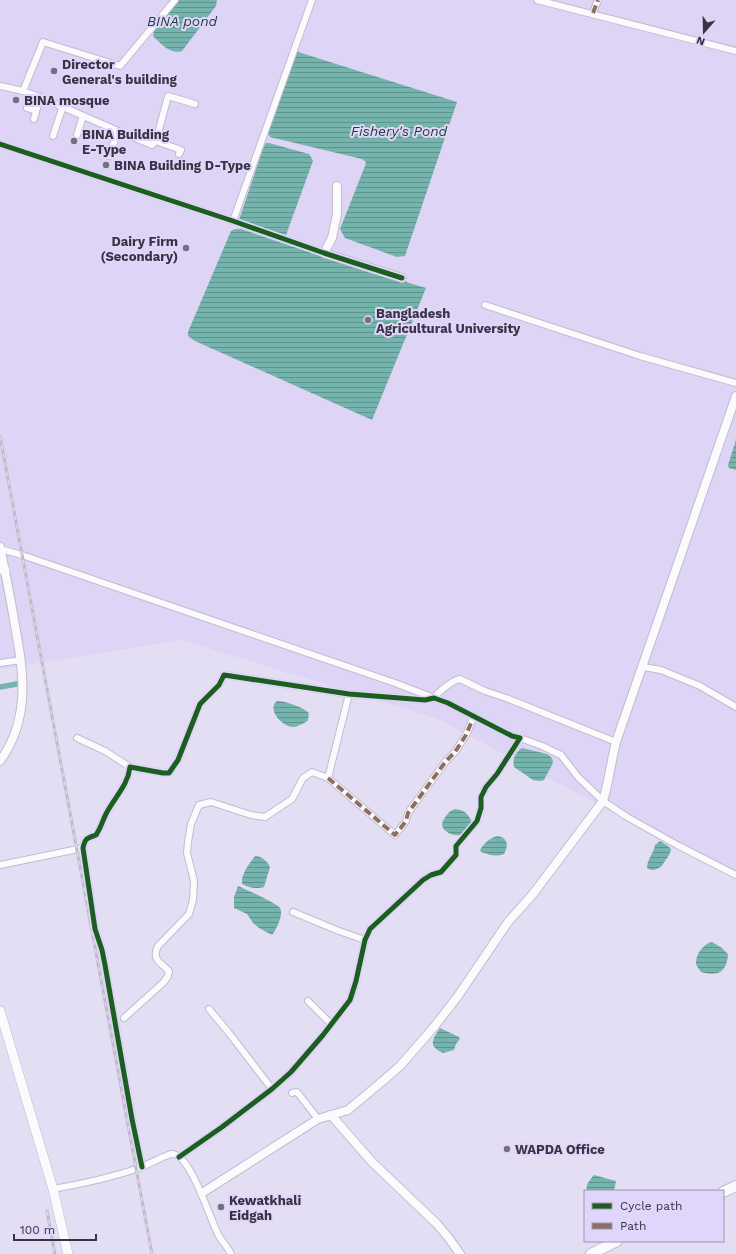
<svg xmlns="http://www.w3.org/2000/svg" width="736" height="1254" font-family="'Work Sans',sans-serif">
	<defs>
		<pattern id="water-rules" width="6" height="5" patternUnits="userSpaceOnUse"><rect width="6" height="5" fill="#75b4ad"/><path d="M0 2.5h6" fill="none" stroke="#61938e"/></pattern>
	</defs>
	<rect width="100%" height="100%" fill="#e4def4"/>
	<!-- built -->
	<path fill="#ddd4f6" d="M0,0h736v878l-298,-159 -256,-79 -182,29z"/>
	<!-- water -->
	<g fill="url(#water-rules)">
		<path d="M176,0h41l-1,6 -34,45c-11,4 -21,-7 -29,-15l1,-5 2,-3z"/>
		<path d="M295,51l162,51 -52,154 -8,1 -52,-19 -5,-9 25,-63 1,-4 -4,-3 -92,-22 -2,-3 -1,-3z"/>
		<path d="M266,143h3l40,11 2,3 2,4 -27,74 -47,-15 25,-74z"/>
		<path d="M235,229h6l94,32 91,27 -54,132 -177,-79 -7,-5v-4l43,-101z"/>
		<path d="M736,440v30l-7,-2 -1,-3z"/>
		<path d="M277,701c8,0 26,6 32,12l-1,7c-1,2 -11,7 -14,7 -11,1 -28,-18 -17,-26z"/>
		<path d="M522,748l25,6 4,3 2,4 -1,4 -8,15 -4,1 -7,-1 -19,-13c-2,-8 2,-15 8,-19z"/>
		<path d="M455,809c10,1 13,5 17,13 -3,4 -6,10 -10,12 -6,4 -19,-2 -20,-9 0,-3 2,-6 4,-9 2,-3 5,-6 9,-7z"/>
		<path d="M498,836c10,2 11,10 6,18 -9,3 -14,1 -23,-2l-1,-2c4,-7 11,-13 18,-14z"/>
		<path d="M660,841l8,5 3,3c-1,7 -6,11 -9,17 -5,3 -9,6 -15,2 0,-9 7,-15 8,-23z"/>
		<path d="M255,856c7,0 12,5 15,11l-6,20c-9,2 -14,1 -22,-3 -1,-10 7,-20 13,-28z"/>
		<path d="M238,886c7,3 39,17 42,22 4,6 -4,22 -8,27l-13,-7 -6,-5 -6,-9 -13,-6v-11z"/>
		<path d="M712,942l10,6 6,6c-1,18 -10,23 -27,18 -2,-3 -5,-6 -5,-9 0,-9 7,-19 16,-21z"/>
		<path d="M440,1028l19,9 1,2 -4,5 -2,6 -11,3c-15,-7 -11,-13 -3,-25z"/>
		<path d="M594,1175l22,6 -2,10h-27c-2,-7 3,-11 7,-16z"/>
	</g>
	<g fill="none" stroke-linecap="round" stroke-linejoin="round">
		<!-- canal -->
		<path stroke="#75b4ad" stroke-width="5.5" d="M0,687l17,-3"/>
		<defs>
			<g id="minor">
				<path d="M537,0l199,51"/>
				<path d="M593,13l5,-13"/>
				<path d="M0,86l23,5 17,6 78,34 34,14 4,-4 12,-45 27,8"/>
				<path d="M23,91l20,-49 77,24 55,-66"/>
				<path d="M27,108l9,3"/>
				<path d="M34,119l6,-22"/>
				<path d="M77,135l6,-19"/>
				<path d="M53,136l10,-30"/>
				<path d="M156,141l25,9 -2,4"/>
				<path d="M0,144l233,77 91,32"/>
				<path d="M109,156l9,-25"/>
				<path d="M233,221l79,-221"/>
				<path d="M485,305l155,51 96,27"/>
				<path d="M0,549l22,6 373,128 39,15c4,-6 19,-18 26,-19l25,12 21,7 110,44"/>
				<path d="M0,663l21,-3"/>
				<path d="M643,667l18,3 39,16 36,21"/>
				<path d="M77,738l28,13 25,16"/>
				<path d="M520,738l22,8 19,9 17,22 25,24 24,16 52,29 57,29"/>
				<path d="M328,778l67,57 11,-14 2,-8 38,-52 9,-9 11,-17 8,-19"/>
				<path d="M0,865l83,-17"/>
				<path d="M293,912l46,19 26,9"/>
				<path d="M308,1001l23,23"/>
				<path d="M209,1009l20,24 43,56"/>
				<path d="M124,1018l40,-36 4,-6 1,-5c-8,-8 -18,-12 -11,-25l31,-32 4,-14 1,-19 -7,-28 1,-11 3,-18 8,-19 12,-3 40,13 14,2 27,-18 11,-21 9,-6 16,6 21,-84"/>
				<path d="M292,1093l3,-1h2l21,27"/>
				<path d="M142,1167l-10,-48 -27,-154 -3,-15 -7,-21 -12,-81c2,-10 4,-10 13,-13 5,-7 7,-16 11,-23 8,-15 21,-27 23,-45l33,6h6l9,-13 22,-56 19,-19 5,-10 125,19 76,6 9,-2 14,5 64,33 8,2 -23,36 -11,13 -5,10v11l-4,13 -21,25v9l-15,17 -10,3 -8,5 -53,49 -5,11 -9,41 -6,19 -27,35 -32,37 -19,17 -50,38 -43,30"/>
				<path d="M53,1189c28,-5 56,-11 83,-20 8,-2 31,-15 36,-15 19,0 38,66 46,80 3,7 10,13 13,20"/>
			</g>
			<g id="tertiary">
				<path d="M337,186v28l-5,24 -8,15 78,25"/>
				<path d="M0,547c5,24 10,48 14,73 9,49 18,97 -14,141"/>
				<path d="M331,1115l41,47 65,62 11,13 12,17"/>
				<path d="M202,1193l116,-74 30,-9 36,-30 16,-14 34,-39 24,-31 50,-74 25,-28 70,-93c6,-20 8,-39 13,-59l120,-346"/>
			</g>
			<g id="secondary">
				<path d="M0,569l5,1"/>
				<path d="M0,1011l53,178 15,65"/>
			</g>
			<g id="trunk">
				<path d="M723,1192l13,-6"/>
				<path d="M591,1254l26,-13"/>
			</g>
		</defs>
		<!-- minor casing -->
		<use href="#minor" stroke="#c1bcce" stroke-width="8"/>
		<!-- tertiary casing -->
		<use href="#tertiary" stroke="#c1bcce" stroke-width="10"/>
		<!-- secondary casing -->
		<use href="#secondary" stroke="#c1bcce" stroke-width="10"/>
		<!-- trunk casing -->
		<use href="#trunk" stroke="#c1bcce" stroke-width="12"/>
		<!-- minor -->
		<use href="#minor" stroke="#fbfafd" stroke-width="6"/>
		<!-- tertiary -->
		<use href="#tertiary" stroke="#fbfafd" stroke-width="8"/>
		<!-- secondary -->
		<use href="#secondary" stroke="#fbfafd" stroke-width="9"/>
		<!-- trunk -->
		<use href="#trunk" stroke="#fbfafd" stroke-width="10"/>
		<defs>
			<g id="rail">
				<path d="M0,436l152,818"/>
				<path d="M47,1211l8,43"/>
			</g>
		</defs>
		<!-- rail casing -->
		<use href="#rail" stroke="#bfbdc3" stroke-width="3"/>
		<!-- rail -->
		<use href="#rail" stroke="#e0d6fc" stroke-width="1.5" stroke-dasharray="4.5" stroke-linecap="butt"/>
		<!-- quiet -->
		<g stroke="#8d6e63" stroke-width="4" stroke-dasharray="8 4" stroke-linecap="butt">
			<path d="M593,13l5,-13"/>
			<path d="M328,778l67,57 11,-14 2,-8 38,-52 9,-9 11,-17 8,-19"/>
		</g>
		<defs>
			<g id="cycleway">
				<path d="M0,144l233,77 91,32 78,25"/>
				<path d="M142,1167l-10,-48 -27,-154 -3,-15 -7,-21 -12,-81c2,-10 4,-10 13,-13 5,-7 7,-16 11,-23 8,-15 21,-27 23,-45l33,6h6l9,-13 22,-56 19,-19 5,-10 125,19 76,6 9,-2 14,5 64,33 8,2 -23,36 -11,13 -5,10v11l-4,13 -21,25v9l-15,17 -10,3 -8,5 -53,49 -5,11 -9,41 -6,19 -27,35 -32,37 -19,17 -50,38 -43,30"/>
			</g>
		</defs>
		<!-- cycleway casing -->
		<use href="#cycleway" stroke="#e0d6fc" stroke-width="8"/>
		<!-- cycleway -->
		<use href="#cycleway" stroke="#1b5e20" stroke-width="5"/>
	</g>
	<!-- markers -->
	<g fill="#747081" stroke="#e0d6fc" stroke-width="1.5">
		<circle cx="54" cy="71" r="4"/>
		<circle cx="16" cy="100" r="4"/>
		<circle cx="74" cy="141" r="4"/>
		<circle cx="106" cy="165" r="4"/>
		<circle cx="186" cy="248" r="4"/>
		<circle cx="368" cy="320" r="4"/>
		<circle cx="507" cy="1149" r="4"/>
		<circle cx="221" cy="1207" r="4"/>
	</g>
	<g text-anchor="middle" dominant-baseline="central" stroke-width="4" stroke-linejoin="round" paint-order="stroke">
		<!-- poi labels -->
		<g font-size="13" font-weight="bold" fill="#383443" stroke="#e0d6fc" text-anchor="start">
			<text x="62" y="64">Director<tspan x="62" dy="15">General's building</tspan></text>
			<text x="24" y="100">BINA mosque</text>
			<text x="82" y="134">BINA Building<tspan x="82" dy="15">E-Type</tspan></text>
			<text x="114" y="165">BINA Building D-Type</text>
			<text x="178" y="241" text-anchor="end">Dairy Firm<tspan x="178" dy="15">(Secondary)</tspan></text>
			<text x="376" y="313">Bangladesh<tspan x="376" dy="15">Agricultural University</tspan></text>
			<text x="515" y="1149">WAPDA Office</text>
			<text x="229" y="1200">Kewatkhali<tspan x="229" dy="15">Eidgah</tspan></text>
		</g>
		<!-- water labels -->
		<g font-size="14" font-style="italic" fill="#1f3c35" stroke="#e0d6fc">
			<text x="182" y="21">BINA pond</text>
			<text x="399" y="131">Fishery's Pond</text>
		</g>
	</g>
	<!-- legend -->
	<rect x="584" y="1190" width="140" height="52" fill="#e0d6fc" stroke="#9d95b2"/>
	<rect x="592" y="1203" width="20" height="6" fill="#1b5e20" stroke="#9d95b2"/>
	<text x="620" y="1210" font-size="12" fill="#383443">Cycle path</text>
	<rect x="592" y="1223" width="20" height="6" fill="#8d6e63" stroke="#9d95b2"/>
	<text x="620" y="1230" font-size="12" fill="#383443">Path</text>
	<!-- north arrow -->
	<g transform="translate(704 32) rotate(200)" stroke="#e0d6fc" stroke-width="3" paint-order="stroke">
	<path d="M0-3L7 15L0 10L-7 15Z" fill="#383443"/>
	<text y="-6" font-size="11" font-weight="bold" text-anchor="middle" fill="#383443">N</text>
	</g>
	<!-- scale -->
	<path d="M14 1234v6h82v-6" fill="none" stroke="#383443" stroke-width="2"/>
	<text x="20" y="1234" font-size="12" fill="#383443" stroke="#e0d6fc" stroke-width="3" paint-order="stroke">100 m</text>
</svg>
